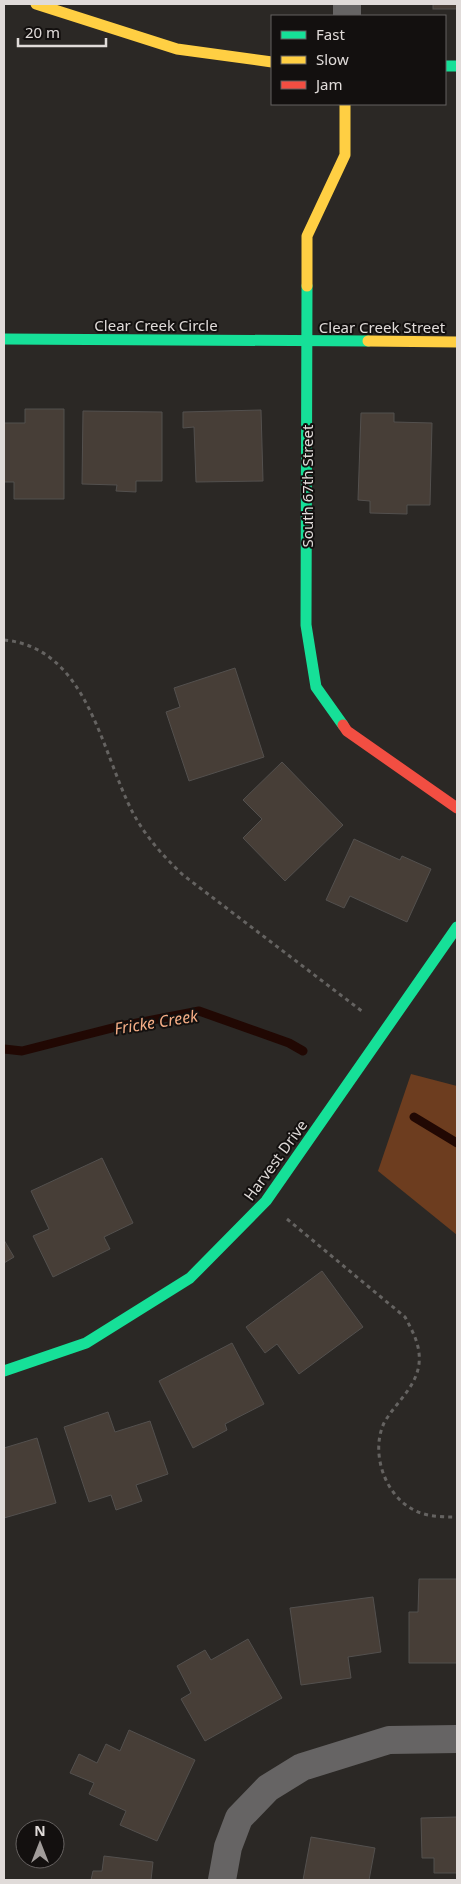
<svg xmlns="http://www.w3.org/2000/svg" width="461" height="1884" font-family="'Noto Sans',sans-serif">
	<rect width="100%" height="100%" fill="#2b2825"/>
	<!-- green -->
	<path fill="#6d3d1f" d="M411,1074l46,12v149l-79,-64z"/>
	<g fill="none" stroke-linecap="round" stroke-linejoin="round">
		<!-- stream -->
		<g stroke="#210803" stroke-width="9">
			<path d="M4,1049l18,2 94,-24 83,-16 90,32 14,8"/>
			<path d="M414,1117l43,26"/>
		</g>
	</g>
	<!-- building -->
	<g fill="#473e37" stroke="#53504e">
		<rect x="433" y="4" width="24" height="5"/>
		<path d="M25,409h39v90h-50v-17h-10v-59h21z"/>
		<path d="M261,410l2,71 -67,1 -2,-55 -11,1v-16z"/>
		<path d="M83,411l79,1v69h-26v11l-20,-1 1,-6 -35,-1z"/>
		<path d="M361,413h33v9l38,1 -2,82h-23v9l-37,-1v-12l-12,-1z"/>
		<path d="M235,668l29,89 -75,24 -23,-69 14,-5 -6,-19z"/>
		<path d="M282,762l61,63 -58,56 -42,-43 19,-19 -19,-19z"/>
		<path d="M354,839l46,21 2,-4 29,13 -24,53 -57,-26 -6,12 -18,-8z"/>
		<path d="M102,1158l31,65 -29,14 6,12 -57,28 -20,-41 16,-7 -18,-38z"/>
		<path d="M4,1240l10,17 -10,6z"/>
		<path d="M322,1271l41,56 -64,47 -22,-30 -12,9 -19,-26z"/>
		<path d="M232,1343l32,61 -39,20 2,6 -34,18 -34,-67z"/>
		<path d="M108,1412l7,20 35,-11 18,53 -32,11 6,16 -26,9 -5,-15 -22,7 -25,-75z"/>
		<path d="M37,1438l19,65 -52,15v-70z"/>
		<path d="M419,1579h38v84h-48v-51h9z"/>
		<path d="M373,1597l8,55 -33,5 3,21 -50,7 -11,-77z"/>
		<path d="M248,1639l34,59 -77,43 -24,-42 10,-6 -14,-27 28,-16 6,10z"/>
		<path d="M129,1730l66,30 -38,81 -37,-16 6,-14 -37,-17 5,-11 -24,-10 9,-19 18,9 9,-19 14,7z"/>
		<path d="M457,1817v56h-23v-15h-12l-1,-40z"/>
		<path d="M311,1837l64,11 -6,32h-66z"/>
		<path d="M104,1856l49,6 -2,18h-60l2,-9h9z"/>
	</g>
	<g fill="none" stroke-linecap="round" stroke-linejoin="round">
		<!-- path -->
		<g stroke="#656361" stroke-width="3" stroke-dasharray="4 4" stroke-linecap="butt">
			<path d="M4,640c84,8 97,112 129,173 13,24 30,43 50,62l180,137"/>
			<path d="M287,1219l118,98c8,15 16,29 14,47 -3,24 -24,39 -35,59 -14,30 1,74 32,88 12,6 28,6 41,6"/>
		</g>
		<!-- street -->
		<g stroke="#666464" stroke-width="28">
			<path d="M347,16v-12"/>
			<path d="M222,1880l6,-33 11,-29 29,-30 34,-21 87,-27 68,-1"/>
		</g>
		<!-- fast -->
		<g stroke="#16e098" stroke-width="11">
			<path d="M445,66h12"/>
			<path d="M307,286l-1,339 10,62 27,38"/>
			<path d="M4,339l364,2"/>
			<path d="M4,1371l82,-28 104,-65 76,-77 191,-274"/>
		</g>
		<!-- slow -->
		<g stroke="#ffcf43" stroke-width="11">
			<path d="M36,4l141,45 95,13"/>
			<path d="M307,286v-50l38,-81v-51"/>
			<path d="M368,341l89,1"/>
		</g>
		<!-- jam -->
		<path stroke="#f24e42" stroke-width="11" d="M343,725l4,6 110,77"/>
	</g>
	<g text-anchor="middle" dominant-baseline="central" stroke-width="4" stroke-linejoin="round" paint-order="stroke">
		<!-- street labels -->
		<g font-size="15" fill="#e0dbd9" stroke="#13100f">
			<text x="156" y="325">Clear Creek Circle</text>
			<text x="382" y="327">Clear Creek Street</text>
			<text transform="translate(307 486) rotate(-90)">South 67th Street</text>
			<text transform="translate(275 1160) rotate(-54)">Harvest Drive</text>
		</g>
		<!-- water labels -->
		<g font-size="16" font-style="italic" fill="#f6ae86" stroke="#13100f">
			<text transform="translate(156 1022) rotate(-9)">Fricke Creek</text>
		</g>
	</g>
	<!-- border -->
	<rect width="461" height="1884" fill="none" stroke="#e0dbd9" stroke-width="10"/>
	<!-- legend -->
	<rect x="271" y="15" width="175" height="90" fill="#13100f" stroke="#656160"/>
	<rect x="281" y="31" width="25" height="8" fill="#16e098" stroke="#656160"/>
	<text x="316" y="40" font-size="15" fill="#e0dbd9">Fast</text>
	<rect x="281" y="56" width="25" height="8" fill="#ffcf43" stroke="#656160"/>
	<text x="316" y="65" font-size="15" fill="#e0dbd9">Slow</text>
	<rect x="281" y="81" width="25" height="8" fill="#f24e42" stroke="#656160"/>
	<text x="316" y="90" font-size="15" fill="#e0dbd9">Jam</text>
	<!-- north arrow -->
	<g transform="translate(40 1844)"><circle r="24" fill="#13100f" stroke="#656160"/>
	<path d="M0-4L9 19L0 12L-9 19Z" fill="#a19c9a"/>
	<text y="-8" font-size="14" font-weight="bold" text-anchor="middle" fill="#e0dbd9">N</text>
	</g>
	<!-- scale -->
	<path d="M18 38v8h88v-8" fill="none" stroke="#e0dbd9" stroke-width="2.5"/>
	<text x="25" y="38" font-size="15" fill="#e0dbd9" stroke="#13100f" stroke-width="4" paint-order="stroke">20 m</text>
</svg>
